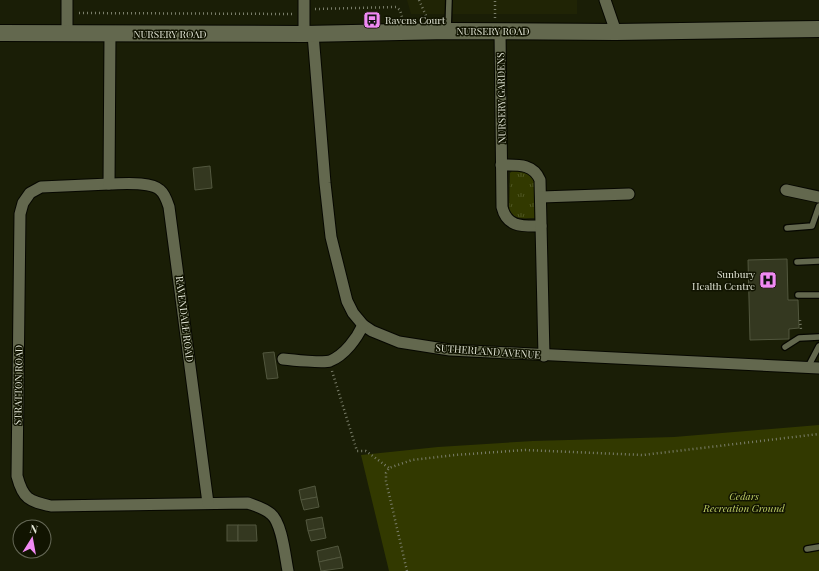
<svg xmlns="http://www.w3.org/2000/svg" width="819" height="571" font-family="'Playfair Display',serif">
	<defs>
		<pattern id="grass-tufts" width="24" height="20" patternUnits="userSpaceOnUse"><rect width="24" height="20" fill="#323900"/><path d="M3 7l-1-3M5 7V3M7 7l1-3M15 17l-1-3M17 17v-4M19 17l1-3" fill="none" stroke="#4f5624"/></pattern>
	</defs>
	<rect width="100%" height="100%" fill="#1a1e06"/>
	<!-- built -->
	<path fill="#202405" d="M407,0h170v14h-166z"/>
	<!-- grass -->
	<path fill="url(#grass-tufts)" d="M521,168l14,9v41c-9,0 -19,2 -26,-6l1,-39 3,-3z"/>
	<!-- green -->
	<path fill="#323900" d="M819,425v146h-430l-28,-116 77,-8 95,-6 141,-4z"/>
	<!-- building -->
	<g fill="#343820" stroke="#52573e">
		<path d="M210,166l2,22 -17,2 -2,-22z"/>
		<path d="M787,259l1,41h10l1,28 -10,1v10l-39,1 -2,-80z"/>
		<path d="M274,352l4,26 -11,1 -4,-26z"/>
		<path d="M315,486l2,11 -16,3 -2,-10z"/>
		<path d="M317,497l2,10 -15,3 -3,-10z"/>
		<path d="M322,517l2,11 -16,3 -2,-11z"/>
		<rect x="227" y="525" width="11" height="16"/>
		<path d="M238,525h18l1,16h-19z"/>
		<path d="M324,528l2,10 -15,3 -3,-10z"/>
		<path d="M338,546l3,11 -22,5 -2,-11z"/>
		<path d="M341,557l2,11 -22,3 -2,-9z"/>
	</g>
	<g fill="none" stroke-linecap="round" stroke-linejoin="round">
		<defs>
			<g id="lane">
				<path d="M448,31l1,-31"/>
				<path d="M787,228l25,-2 7,-20"/>
				<path d="M797,262l22,-1"/>
				<path d="M798,295h21"/>
				<path d="M785,347l14,-9 20,-1"/>
				<path d="M808,367l11,-21"/>
				<path d="M807,549l12,-2"/>
			</g>
			<g id="street">
				<path d="M304,0v34"/>
				<path d="M605,0l11,32"/>
				<path d="M500,31l2,176c5,21 21,19 39,19"/>
				<path d="M67,33v-33"/>
				<path d="M110,34l-1,150 -68,3 -11,6 -7,10 -3,11 -3,262c6,23 12,25 34,30l197,-3c8,3 16,5 23,11 11,9 14,42 17,57"/>
				<path d="M313,34l12,149 6,54 16,64 6,12 10,12 9,6 27,11 51,8 369,18"/>
				<path d="M501,165c16,0 32,-2 39,15l4,176"/>
				<path d="M109,184c13,0 41,-3 51,6 5,4 7,11 9,17l39,296"/>
				<path d="M786,190l33,7"/>
				<path d="M541,197l88,-3"/>
				<path d="M283,359c8,1 41,4 47,2 15,-6 27,-23 33,-36"/>
			</g>
			<path id="secondary" d="M0,33l304,1 144,-3 168,1 203,-3"/>
		</defs>
		<!-- lane casing -->
		<use href="#lane" stroke="#060700" stroke-width="8"/>
		<!-- street casing -->
		<use href="#street" stroke="#060700" stroke-width="13"/>
		<!-- secondary casing -->
		<use href="#secondary" stroke="#060700" stroke-width="18"/>
		<!-- path -->
		<g stroke="#7a7e6a" stroke-width="2.5" stroke-dasharray="1 3" stroke-linecap="butt">
			<path d="M419,0l8,18"/>
			<path d="M315,9l81,-2 4,3 2,7 2,1"/>
			<path d="M79,13l214,1"/>
			<path d="M495,18v-18"/>
			<path d="M800,320l1,10"/>
			<path d="M332,371l25,80h9l23,17"/>
			<path d="M407,571l-21,-90v-8l3,-5 23,-8 43,-5 70,-5 118,5 176,-21"/>
		</g>
		<!-- lane -->
		<use href="#lane" stroke="#63684e" stroke-width="5.5"/>
		<!-- street -->
		<use href="#street" stroke="#63684e" stroke-width="11"/>
		<!-- secondary -->
		<use href="#secondary" stroke="#63684e" stroke-width="16"/>
	</g>
	<!-- icons -->
	<defs>
		<symbol id="bus-square" viewBox="-11 -11 22 22"><rect x="-9" y="-9" width="18" height="18" rx="4" fill="#f18af4" stroke="#111401"/><path d="M-5-6H5V4H4V6H2V4H-2V6H-4V4H-5ZM-3.5-4V0h7V-4ZM-3.5 1.2v1.5H-2V1.2ZM2 1.2v1.5H3.5V1.2Z" fill="#111"/></symbol>
		<symbol id="hospital-square" viewBox="-11 -11 22 22"><rect x="-9" y="-9" width="18" height="18" rx="4" fill="#f18af4" stroke="#111401"/><path d="M-5-5h3v3.5h4V-5h3V5h-3V1.5h-4V5h-3Z" fill="#111"/></symbol>
	</defs>
	<g fill-rule="evenodd">
		<use href="#bus-square" x="362" y="10" width="20" height="20"/>
		<use href="#hospital-square" x="758" y="270" width="20" height="20"/>
	</g>
	<g text-anchor="middle" dominant-baseline="central" stroke-width="3" stroke-linejoin="round" paint-order="stroke">
		<!-- poi labels -->
		<g font-size="10" fill="#e2e5d6" stroke="#111401" text-anchor="start">
			<text x="385" y="20">Ravens Court</text>
			<text x="755" y="274" text-anchor="end">Sunbury<tspan x="755" dy="12">Health Centre</tspan></text>
		</g>
		<!-- street labels -->
		<g font-size="10" fill="#e2e5d6" stroke="#111401">
			<text x="493" y="31">NURSERY ROAD</text>
			<text x="170" y="34">NURSERY ROAD</text>
			<text transform="translate(501 98) rotate(-91)">NURSERY GARDENS</text>
			<text transform="translate(185 319) rotate(83)">RAVENDALE ROAD</text>
			<text transform="translate(488 351) rotate(4)">SUTHERLAND AVENUE</text>
			<text transform="translate(18 385) rotate(-89)">STRATTON ROAD</text>
		</g>
		<!-- park labels -->
		<g font-size="10" font-style="italic" fill="#bfce65" stroke="#111401">
			<text x="744" y="496">Cedars<tspan x="744" dy="12">Recreation Ground</tspan></text>
		</g>
	</g>
	<!-- north arrow -->
	<g transform="translate(32 539) rotate(11)"><circle r="19" fill="#111401" stroke="#656856"/>
	<path d="M0-3L7 15L0 10L-7 15Z" fill="#f18af4"/>
	<text y="-6" font-size="11" font-weight="bold" text-anchor="middle" fill="#e2e5d6">N</text>
	</g>
</svg>
